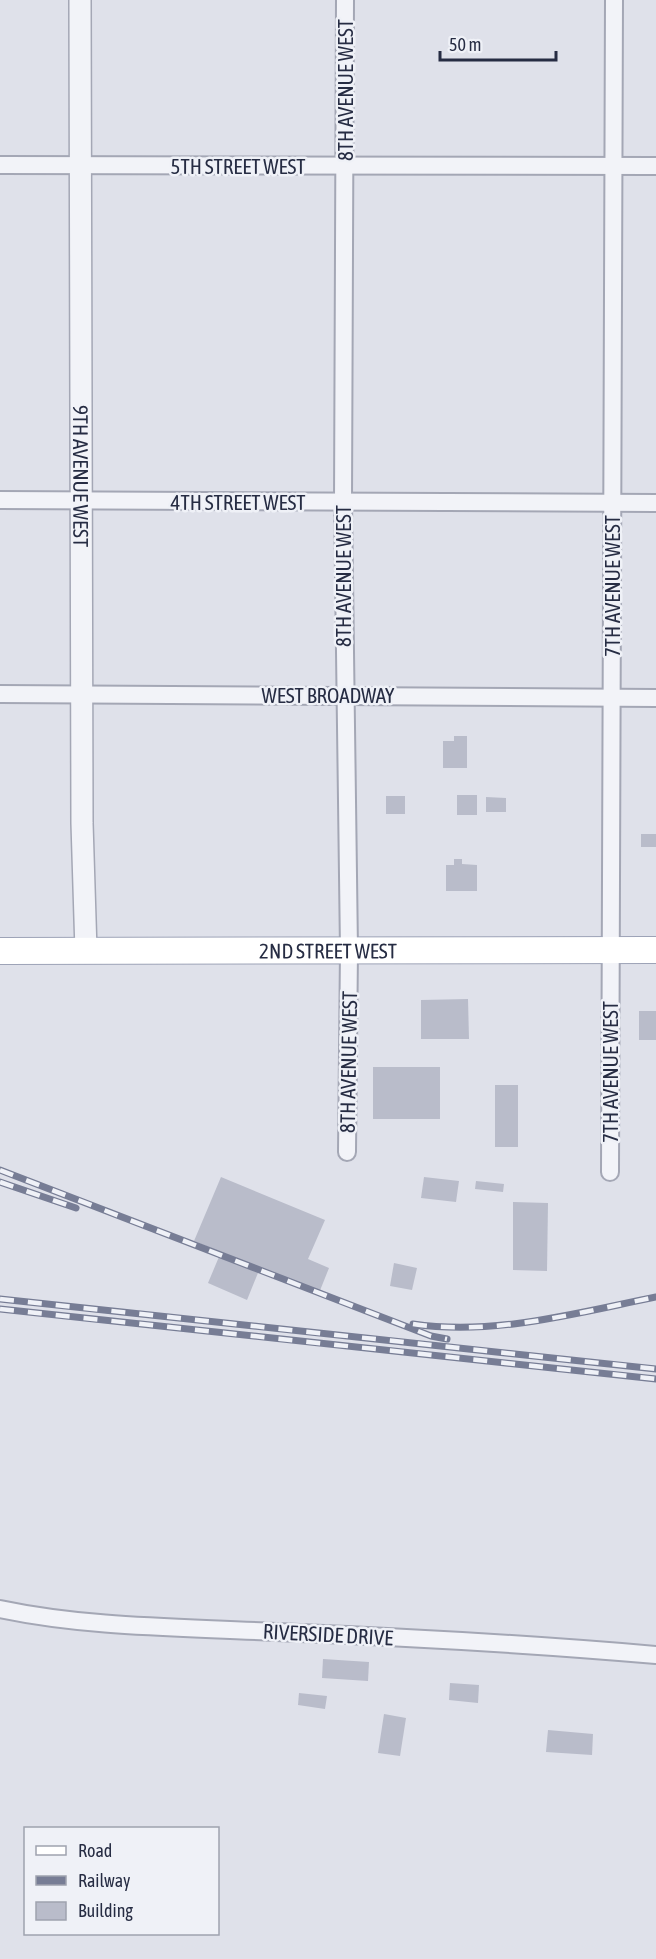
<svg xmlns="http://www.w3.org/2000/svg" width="656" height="1959" font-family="'Asap Condensed',sans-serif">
	<rect width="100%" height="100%" fill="#dfe1ea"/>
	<!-- building -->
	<g fill="#b9bcca">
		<path d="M454,736h13v32h-24v-27h11z"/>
		<rect x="457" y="795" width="20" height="20"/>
		<rect x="386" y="796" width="19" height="18"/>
		<path d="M486,797l20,1v14h-20z"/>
		<rect x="641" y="834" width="15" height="13"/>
		<path d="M454,859h8v5l15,1v26h-31v-26h8z"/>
		<path d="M468,999l1,40h-48v-39z"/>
		<rect x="639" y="1011" width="17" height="29"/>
		<rect x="373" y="1067" width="67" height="52"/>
		<rect x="495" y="1085" width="23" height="62"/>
		<path d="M221,1177l104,43 -17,39 21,9 -10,25 -59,-25 -13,32 -39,-17 13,-31 -27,-11z"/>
		<path d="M424,1177l35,4 -3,21 -35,-4z"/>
		<path d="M476,1181l28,3 -1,8 -28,-3z"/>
		<path d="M513,1202l35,1 -1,68 -34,-1z"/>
		<path d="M394,1263l23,5 -5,22 -22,-4z"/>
		<path d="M323,1659l46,3 -1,19 -46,-3z"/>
		<path d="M450,1683l29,2 -1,18 -29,-3z"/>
		<path d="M299,1693l28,3 -2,13 -27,-4z"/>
		<path d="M384,1714l22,4 -6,38 -22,-3z"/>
		<path d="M548,1730l45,4 -1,21 -46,-3z"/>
	</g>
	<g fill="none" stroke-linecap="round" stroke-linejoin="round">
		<defs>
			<g id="minor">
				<path d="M345,0l-2,502 6,448 -2,202"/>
				<path d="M0,165l656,1"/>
				<path d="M0,500l656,3"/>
				<path d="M0,694l656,4"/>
				<path d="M610,1172l4,-1172"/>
				<path d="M0,1609c90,19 184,18 276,23 127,5 253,12 380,23"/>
			</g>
			<g id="tertiary">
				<path id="s1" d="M80,0l2,823 4,128"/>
			</g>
			<g id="primary">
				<path id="s2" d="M0,951l656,-1"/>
			</g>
		</defs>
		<!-- minor casing -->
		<use href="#minor" stroke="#a4a7b5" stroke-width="20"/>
		<!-- tertiary casing -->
		<use href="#tertiary" stroke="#a4a7b5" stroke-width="24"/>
		<!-- primary casing -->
		<use href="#primary" stroke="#9da3b7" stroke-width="28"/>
		<!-- minor -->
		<use href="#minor" stroke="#f2f3f8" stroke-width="16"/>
		<!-- tertiary -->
		<use href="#tertiary" stroke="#f2f3f8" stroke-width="21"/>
		<!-- primary -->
		<use href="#primary" stroke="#fff" stroke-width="26"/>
		<defs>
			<g id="rail">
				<path d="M0,1170l431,166 16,3"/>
				<path d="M0,1182l76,26"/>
				<path d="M0,1299l656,70"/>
				<path d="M0,1309l656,70"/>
				<path d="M413,1324c81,12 163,-11 243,-27"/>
			</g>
		</defs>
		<!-- rail casing -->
		<use href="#rail" stroke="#777d95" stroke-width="7"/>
		<!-- rail -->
		<use href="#rail" stroke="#eff1f7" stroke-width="4.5" stroke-dasharray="14" stroke-linecap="butt"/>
	</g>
	<g text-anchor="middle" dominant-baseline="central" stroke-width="5" stroke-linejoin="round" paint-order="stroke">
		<!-- street labels -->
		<g font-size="21" fill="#262c43" stroke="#eff1f7">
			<text transform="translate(345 90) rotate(-90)">8TH AVENUE WEST</text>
			<text x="238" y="166">5TH STREET WEST</text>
			<text stroke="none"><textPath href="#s1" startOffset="476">9TH AVENUE WEST</textPath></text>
			<text x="238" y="502">4TH STREET WEST</text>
			<text transform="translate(343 576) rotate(-90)">8TH AVENUE WEST</text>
			<text transform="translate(612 586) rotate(-90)">7TH AVENUE WEST</text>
			<text x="328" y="695">WEST BROADWAY</text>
			<text stroke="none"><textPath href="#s2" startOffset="328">2ND STREET WEST</textPath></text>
			<text transform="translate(348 1062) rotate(-89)">8TH AVENUE WEST</text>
			<text transform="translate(610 1072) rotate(-90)">7TH AVENUE WEST</text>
			<text transform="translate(328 1634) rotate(3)">RIVERSIDE DRIVE</text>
		</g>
	</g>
	<!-- legend -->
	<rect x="24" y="1827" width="195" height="108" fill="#eff1f7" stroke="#9fa2af" stroke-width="1.5"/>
	<rect x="36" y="1846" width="30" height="9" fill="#ffffff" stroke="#9fa2af" stroke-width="1.5"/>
	<text x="78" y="1857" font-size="18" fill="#262c43">Road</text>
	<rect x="36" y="1876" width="30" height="9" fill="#777d95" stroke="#9fa2af" stroke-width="1.5"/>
	<text x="78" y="1887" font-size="18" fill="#262c43">Railway</text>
	<rect x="36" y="1902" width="30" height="18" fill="#b9bcca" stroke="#9fa2af" stroke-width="1.5"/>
	<text x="78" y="1917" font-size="18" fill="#262c43">Building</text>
	<!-- scale -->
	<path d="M440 51v9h116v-9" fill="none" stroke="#262c43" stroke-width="3"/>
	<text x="449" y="51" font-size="18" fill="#262c43" stroke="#eff1f7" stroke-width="4.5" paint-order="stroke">50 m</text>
</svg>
